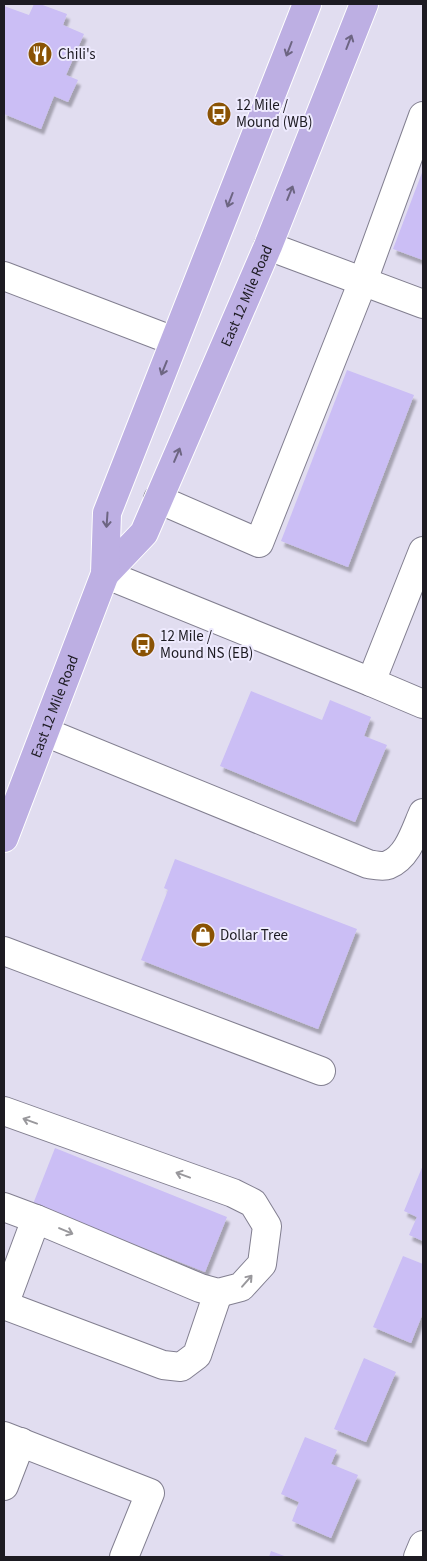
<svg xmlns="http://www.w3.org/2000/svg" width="427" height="1561" font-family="'Source Sans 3',sans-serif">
	<defs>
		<filter id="shadow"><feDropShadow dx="3" dy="5.5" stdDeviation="1" flood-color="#0004"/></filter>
	</defs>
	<rect width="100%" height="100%" fill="#e1ddf0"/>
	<!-- building -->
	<g fill="#cbbef5" filter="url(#shadow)">
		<path d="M34,4h6l27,10 -4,11 21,9 -18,41 12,5 -10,22 -14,-6 -13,33 -37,-15v-108l25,9z"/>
		<path d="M423,170v90l-30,-11z"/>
		<path d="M347,370l67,25 -66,172 -67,-26z"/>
		<path d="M251,691l71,29 8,-20 41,17 -7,19 23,9 -32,77 -135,-56z"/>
		<path d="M175,859l182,70 -39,100 -177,-69 27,-70 -4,-2z"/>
		<path d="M55,1148l172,69 -22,55 -172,-68z"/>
		<path d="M423,1165v76l-14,-6 8,-18 -13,-6z"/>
		<path d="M403,1256l20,8v49l-12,30 -38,-16z"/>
		<path d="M364,1358l32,14 -30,70 -32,-13z"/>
		<path d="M305,1437l32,13 -6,14 27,11 -27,63 -39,-17 7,-19 -18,-8z"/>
		<path d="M271,1551l16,6h-18z"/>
	</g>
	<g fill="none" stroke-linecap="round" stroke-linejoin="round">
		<defs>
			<g id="minor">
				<path d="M268,246l155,58"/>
				<path d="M4,276l170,65"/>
				<path d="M158,499l101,44 104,-262 60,-165"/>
				<path d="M105,574l266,108 52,-131"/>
				<path d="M371,682l52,22"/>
				<path d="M45,732l323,132c6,1 15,3 20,1 20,-8 27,-34 35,-52"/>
				<path d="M4,951l317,120"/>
				<path d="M4,1111l229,82 20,10 14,23 -5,38 -21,23 -23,6 -18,-5 -164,-69 -32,-12"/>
				<path d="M4,1305l159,60 18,2 16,-12 21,-62"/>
				<path d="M4,1305l32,-86"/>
				<path d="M4,1436l146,57 -26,64"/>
				<path d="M4,1486l17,-44"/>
				<path d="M418,1557l5,-12"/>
			</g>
			<g id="major">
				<path id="s1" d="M105,574l39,-41 124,-287 96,-242"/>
				<path id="s2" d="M4,838l101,-264 2,-61 200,-509"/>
			</g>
		</defs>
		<!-- minor casing -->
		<use href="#minor" stroke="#827f90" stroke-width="30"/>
		<!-- major casing -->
		<use href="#major" stroke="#fff" stroke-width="30"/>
		<!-- minor -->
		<use href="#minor" stroke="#fff" stroke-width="28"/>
		<!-- major -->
		<use href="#major" stroke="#bdafe3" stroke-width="28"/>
	</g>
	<!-- one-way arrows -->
	<defs><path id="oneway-shaft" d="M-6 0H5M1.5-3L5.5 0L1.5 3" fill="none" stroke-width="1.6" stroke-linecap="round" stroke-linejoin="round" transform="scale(1.25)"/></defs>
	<g stroke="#6d6582">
		<use href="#oneway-shaft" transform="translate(349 42) rotate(-69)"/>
		<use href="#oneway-shaft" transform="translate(289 49) rotate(111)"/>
		<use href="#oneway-shaft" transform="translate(290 193) rotate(-68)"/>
		<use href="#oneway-shaft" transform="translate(230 200) rotate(111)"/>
		<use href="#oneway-shaft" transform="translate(164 368) rotate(112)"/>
		<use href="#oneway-shaft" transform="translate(177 455) rotate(-67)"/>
		<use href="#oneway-shaft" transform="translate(107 520) rotate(94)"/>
	</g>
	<g stroke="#99989c">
		<use href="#oneway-shaft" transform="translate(30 1121) rotate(-160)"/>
		<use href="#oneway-shaft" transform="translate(183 1175) rotate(-160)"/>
		<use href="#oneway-shaft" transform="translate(66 1231) rotate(23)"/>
		<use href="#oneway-shaft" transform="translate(247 1281) rotate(-49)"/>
	</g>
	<!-- icons -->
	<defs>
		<symbol id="restaurant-disc" viewBox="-11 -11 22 22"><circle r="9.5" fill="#8a5304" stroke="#eeeafe"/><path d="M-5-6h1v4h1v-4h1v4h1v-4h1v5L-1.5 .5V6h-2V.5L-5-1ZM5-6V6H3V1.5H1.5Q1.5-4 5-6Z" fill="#fff"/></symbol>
		<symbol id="bus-disc" viewBox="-11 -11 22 22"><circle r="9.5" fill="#8a5304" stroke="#eeeafe"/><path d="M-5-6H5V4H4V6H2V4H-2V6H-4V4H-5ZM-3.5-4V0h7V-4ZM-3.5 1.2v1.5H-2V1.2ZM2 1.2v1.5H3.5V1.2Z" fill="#fff"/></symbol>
		<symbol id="shop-disc" viewBox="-11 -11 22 22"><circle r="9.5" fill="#8a5304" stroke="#eeeafe"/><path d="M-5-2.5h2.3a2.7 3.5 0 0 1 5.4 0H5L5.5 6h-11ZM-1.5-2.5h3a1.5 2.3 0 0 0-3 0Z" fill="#fff"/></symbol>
	</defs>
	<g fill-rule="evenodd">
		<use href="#restaurant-disc" x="26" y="40" width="28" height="28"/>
		<use href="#bus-disc" x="205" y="100" width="28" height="28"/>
		<use href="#bus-disc" x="129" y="631" width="28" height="28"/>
		<use href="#shop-disc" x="189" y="921" width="28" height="28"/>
	</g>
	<g text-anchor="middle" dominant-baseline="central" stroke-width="4" stroke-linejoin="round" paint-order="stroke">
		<!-- poi labels -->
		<g font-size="15" fill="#1d1b22" stroke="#eeeafe" text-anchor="start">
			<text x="58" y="54">Chili's</text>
			<text x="236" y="105">12 Mile /<tspan x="236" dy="17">Mound (WB)</tspan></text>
			<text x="160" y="636">12 Mile /<tspan x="160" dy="17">Mound NS (EB)</tspan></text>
			<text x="220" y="935">Dollar Tree</text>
		</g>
		<!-- street labels -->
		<g font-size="15" fill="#1d1b22" stroke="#eeeafe">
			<text stroke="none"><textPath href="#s1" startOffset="315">East 12 Mile Road</textPath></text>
			<text stroke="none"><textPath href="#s2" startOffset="141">East 12 Mile Road</textPath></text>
		</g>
	</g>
	<!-- border -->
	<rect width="427" height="1561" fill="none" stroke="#1d1b22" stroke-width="10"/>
</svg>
